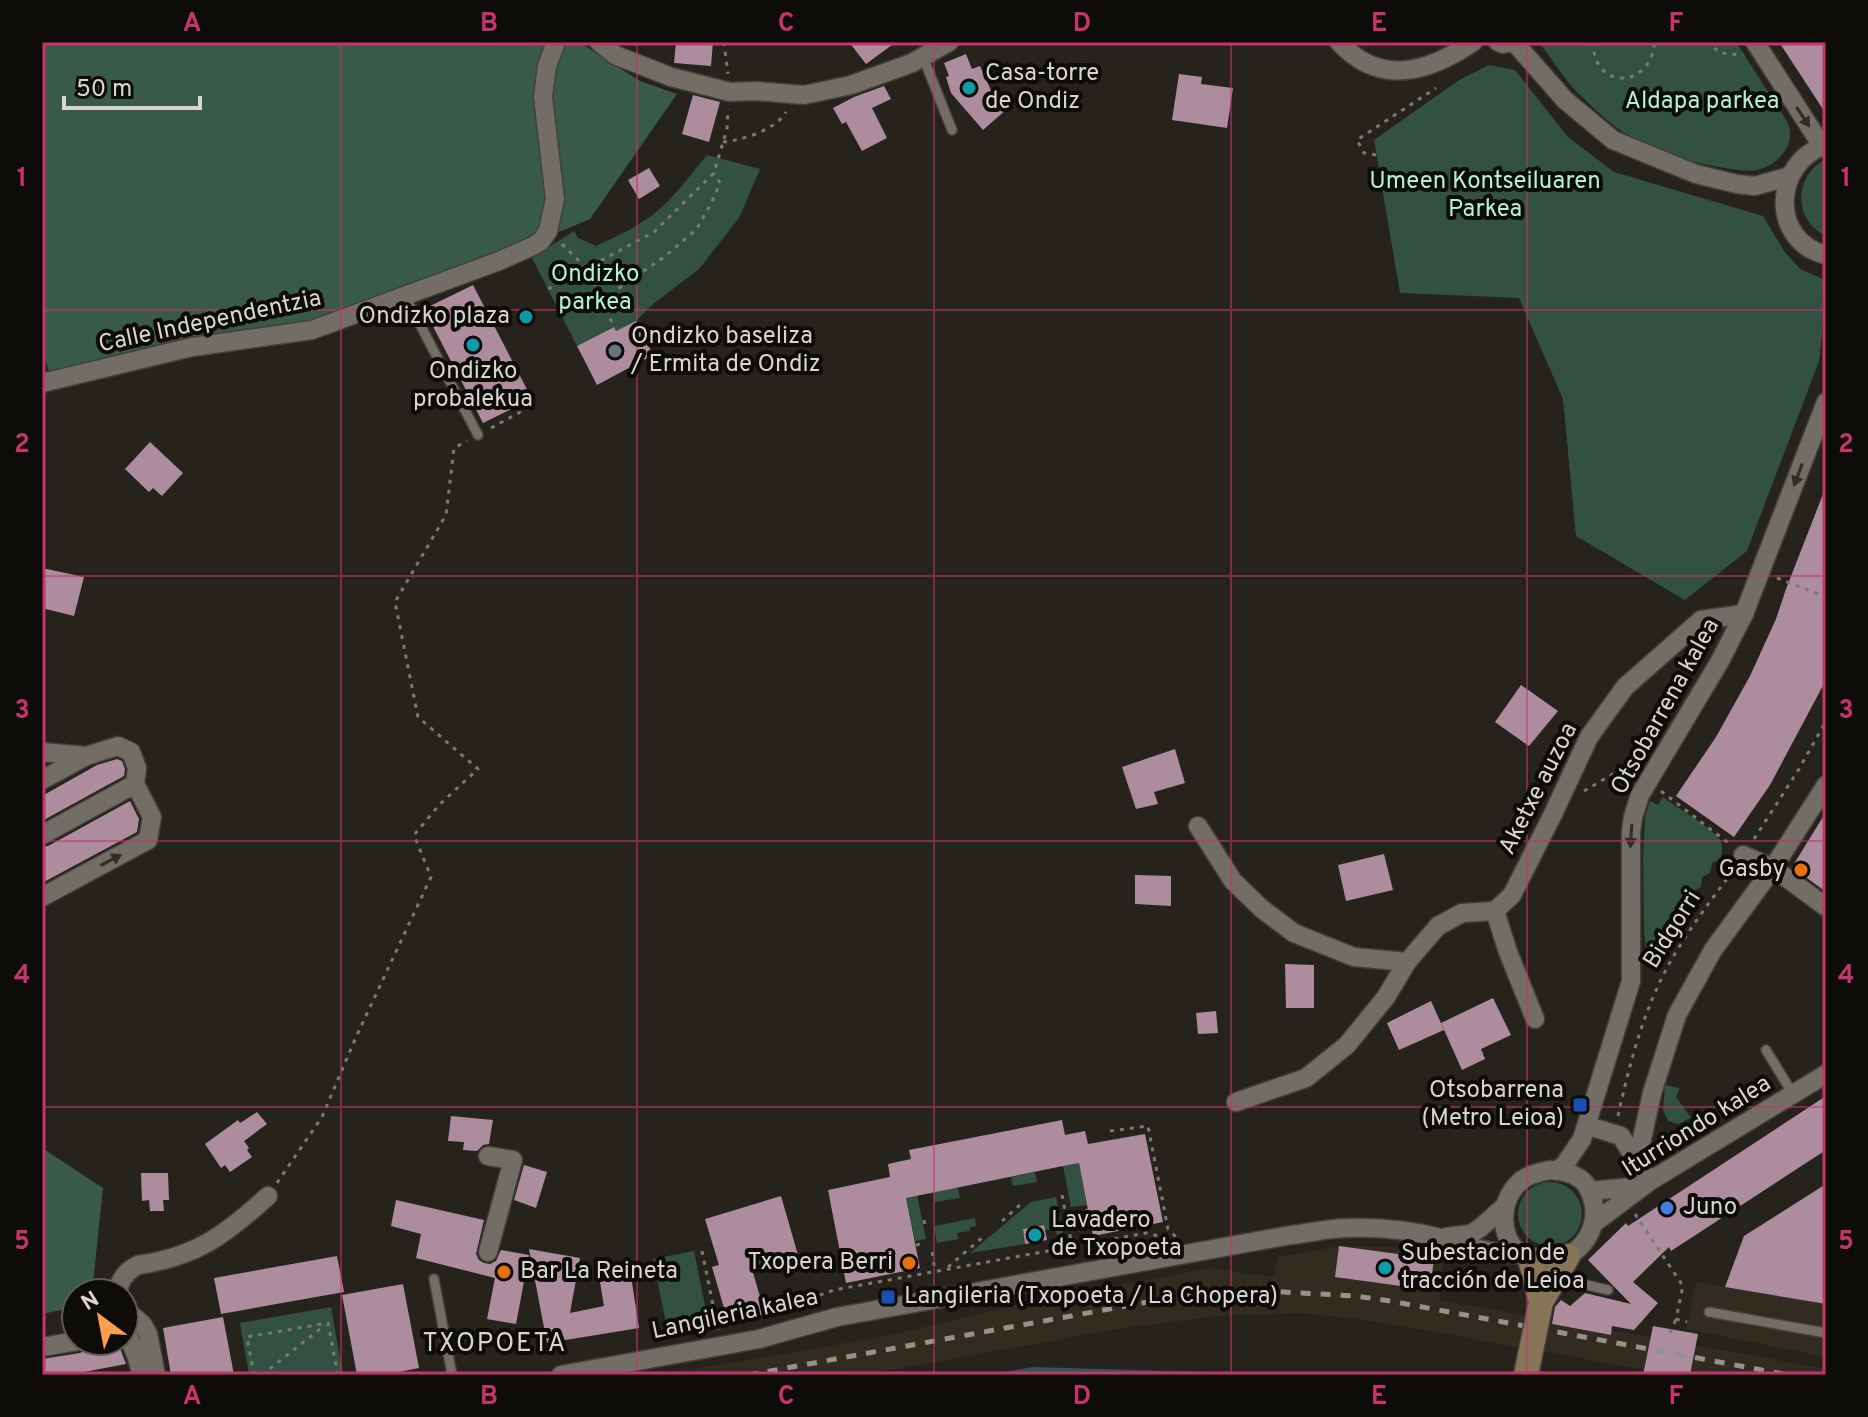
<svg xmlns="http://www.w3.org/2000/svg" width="1868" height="1417" font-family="Overpass,sans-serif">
	<rect width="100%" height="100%" fill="#26231c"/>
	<!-- built -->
	<g fill="#322b20">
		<path d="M1826,1184v173l-140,-28 10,-47 29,5 19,-51z"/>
		<path d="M1339,1246l52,1 53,11 -5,42 78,14 33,10 60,11 1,-4 18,2 197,36v6h-152l-295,-53 -75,-9 -88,3 -98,13 -254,46h-207l230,-39 142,-34 182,-34 62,9 5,-20z"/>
	</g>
	<!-- green -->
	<g fill="#325143">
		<path d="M1539,42h197l52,81c5,15 1,26 -11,37 -17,15 -38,11 -58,7 -26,-5 -53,-11 -76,-23 -25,-12 -48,-34 -67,-53 -14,-15 -25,-33 -37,-49z"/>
		<path d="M1489,65l26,5 53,67 46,35 149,44 21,35 16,18 23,10 -1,56 -3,26 -72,190 -62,49 -109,-64 -13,-137 -44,-101 -119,-5 -26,-153 85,-60z"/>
		<path d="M707,155l53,14 -21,49 -40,51 -46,35 -17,17 -20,10 -3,-4 -36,19 -45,-88 42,-27 4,7 18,8c19,-9 39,-18 55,-30 22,-16 38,-40 56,-61z"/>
		<path d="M1826,159v77c-33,-15 -33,-61 0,-77z"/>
		<path d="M1663,797c14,11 48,30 57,43 4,6 1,13 1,19l-9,4 -2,10 -8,4 -1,10 -8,4 -2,10 -7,4 -3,10 -8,6 -1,8 -8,5 -2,10 -6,3 -4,10 -5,3 -3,-29 -1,-75 2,-39 5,-16 8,4z"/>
		<path d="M1665,1085l15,3 -4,9 15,21 -13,6 -10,-3 -5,-11z"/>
		<path d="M1079,1163l8,42 -16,2 -8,-41z"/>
		<path d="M1035,1172l2,10 -24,4 -2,-9z"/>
		<circle cx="1550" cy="1214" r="32"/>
		<path d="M958,1187l2,11 -25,4 -2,-10z"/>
		<path d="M917,1195l9,44 -11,2 -9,-44z"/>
		<path d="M1056,1197l8,40 -6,1 -3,-9 -10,1 -1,-5 -21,4 2,15 -55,9 61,-51z"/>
		<path d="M975,1218l1,8 -7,2 1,3 -13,2 1,6 -21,4 -3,-17z"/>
		<path d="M694,1251l14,69 -41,8 -14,-69z"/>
		<path d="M331,1307l12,68h-94l-9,-52z"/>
	</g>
	<!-- forest -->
	<g fill="#39594a">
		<path d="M42,42h537l61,39 37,13 -87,125 -185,77 -93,34 -260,50 -10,-30z"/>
		<path d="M42,1148l61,40 -11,105h-16v14l-34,7z"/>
	</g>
	<!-- water -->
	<path fill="#2f555a" d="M1033,1367l169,5 17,3h-231z"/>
	<!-- building -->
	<g fill="#ad8d9d">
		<path d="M676,42h37l-2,24 -37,-3z"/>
		<path d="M849,42h47l-30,22z"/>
		<path d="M1779,42h47v72l-26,-40z"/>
		<path d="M966,54l6,15 8,-3 11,24 16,19 -24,21 -32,-37 -5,-16 3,-1 -5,-13z"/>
		<path d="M1179,74l23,3 -1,7 32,4 -6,40 -55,-8z"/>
		<path d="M884,86l7,13 -19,9 15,30 -25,13 -16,-29 -4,2 -9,-16 21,-11z"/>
		<path d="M693,95l27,7 -11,40 -27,-8z"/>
		<path d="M649,168l11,18 -21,13 -11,-19z"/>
		<path d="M473,285l59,114 -49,24 -59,-114z"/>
		<path d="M636,321l17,34 -56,30 -20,-39 37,-19 2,4z"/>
		<path d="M150,442l33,31 -21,23 -9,-8 -4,4 -24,-23z"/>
		<path d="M1825,489l1,191 -56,105 -36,52 -58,-41 40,-59 34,-61 26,-57 10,-30z"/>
		<path d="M42,568l42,9 -10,39 -32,-8z"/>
		<path d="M1521,685l37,26 -29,35 -34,-24z"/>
		<path d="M1175,749l10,34 -31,9 4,12 -22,5 -14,-42z"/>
		<path d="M117,759l5,2 3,8 -1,7 -82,45v-25l55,-31z"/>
		<path d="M130,801l9,18 -2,13 -95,51v-36l6,-1z"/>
		<path d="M1826,812v80l-34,-25z"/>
		<path d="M1384,854l9,36 -47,11 -8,-36z"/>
		<path d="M1135,875l36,1v30l-36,-2z"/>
		<path d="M1285,964l29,1v43h-28z"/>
		<path d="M1493,998l18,37 -30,14 4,10 -23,11 -21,-47z"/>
		<path d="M1431,1001l13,29 -45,20 -12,-27z"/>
		<path d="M1216,1011l2,22 -20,1 -2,-21z"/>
		<path d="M1826,1096v54l-155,101 -2,-4 -36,35 25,21 -24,27 -22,-4 -1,9 -59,-11 3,-17 6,-7 9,6 15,-13 46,11 -43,-44 38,-37 2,3z"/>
		<path d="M257,1112l10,12 -23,17 5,7 -2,2 5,7 -22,15 -5,-7 -4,3 -16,-24 33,-24 2,3z"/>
		<path d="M451,1116l42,4 -4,24 -6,1 -6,6 -14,-1 1,-8 -16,-1z"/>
		<path d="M1062,1120l3,15 20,-4 3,13 57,-10 18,88 -70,14 -14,-73 -16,3 -157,32 14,70 -74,15 -18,-93 62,-13 -2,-13 23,-5 -2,-9z"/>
		<path d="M524,1165l23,7 -11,36 -22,-8z"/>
		<path d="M141,1173h27l1,27h-6l1,11h-14l-1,-11 -7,1z"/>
		<path d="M1826,1184v120l-101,-17 19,-51z"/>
		<path d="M781,1196l17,59 -46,14 13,45 -36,11 -17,-58 7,-2 -14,-46z"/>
		<path d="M396,1200l88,20 -8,34 3,6 5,3 6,1 6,-3 5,-11 28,5 -13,69 -29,-5 8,-41 -79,-20 5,-24 -30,-8z"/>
		<path d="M1044,1225l3,15 -22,4 -2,-15z"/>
		<path d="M1339,1246l95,13 -4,31 -95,-13z"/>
		<path d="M529,1249l51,9 -10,55 34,-7 -4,-24 31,-6 8,52 -92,15z"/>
		<path d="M337,1256l7,36 -123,22 -7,-36z"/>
		<path d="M403,1284l16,84 -35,7h-27l-15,-80z"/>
		<path d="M223,1317l11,58h-63l-8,-47z"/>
		<path d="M1653,1326l45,8 -8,41h-47z"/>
		<path d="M106,1341h9l3,2 8,21 -58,11h-26v-16l38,-6 6,-3 3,-6z"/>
	</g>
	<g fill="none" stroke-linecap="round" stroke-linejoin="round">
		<defs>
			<g id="lane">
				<path d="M923,57l29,73"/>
				<path d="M405,296l73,139"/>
				<path d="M1766,1050l27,44"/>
				<path d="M1557,1278l51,12"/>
				<path d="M434,1279l18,96"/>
				<path d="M1709,1312l117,21"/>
			</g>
			<g id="street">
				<path d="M599,42l16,13 56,22 59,15 25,-1 49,4 47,-10 61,-22 37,-21"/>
				<path d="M1339,42c41,45 90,30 134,0"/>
				<path d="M1498,42l5,2 11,-2 51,58 48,40 83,34 41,10 18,2 35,-10"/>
				<path d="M1755,42l67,104"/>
				<path d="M1826,145c-53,17 -57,96 0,110"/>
				<path d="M42,383l150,-36 120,-17 187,-69 34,-15 8,-5 7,-10 7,-32 -12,-102 4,-31 9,-24"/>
				<path d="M42,752l44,4"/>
				<path d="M42,780l44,-24 32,-10 13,6 6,16 -2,16 17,33 -4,23 -106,57"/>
				<path d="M1198,826l35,55 29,28 32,24 60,24 53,5"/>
				<path d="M42,835l93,-51"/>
				<path d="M1743,855l30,13 53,39"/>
				<path d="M1495,911l13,41 27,67"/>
				<path d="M1236,1102l70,-24 41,-33 39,-48 21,-35 31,-36 24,-13 33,-2 17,-16 41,-81 36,-77 36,-50 76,-67 43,-6"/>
				<path d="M1595,1128l26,8 16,26"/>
				<path d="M488,1156l25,4 -25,92"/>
				<path d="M1550,1170c11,1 20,2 29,8 8,5 10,12 13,20 11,33 -18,68 -53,63 -8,-1 -16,-4 -22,-10 -19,-19 -17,-53 5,-71 8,-6 18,-8 28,-10z"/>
				<path d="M1557,1171l8,-7 17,-25 49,-158v-149l2,-15 7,-22 80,-134 24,-47 82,-212"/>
				<path d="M1645,1173l-8,-11 15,-69 25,-78 36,-65 60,-82 53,-83"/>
				<path d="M1590,1191l53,-5"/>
				<path d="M1594,1223l56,-42 176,-107"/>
				<path d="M1446,1237l25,-3 9,-6 25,-22"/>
				<path d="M118,1293c1,-13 8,-22 20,-28 58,-8 87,-30 130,-69"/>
				<path d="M124,1308l19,17 5,9 8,41"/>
				<path d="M124,1333h3l9,22 6,20"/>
				<path d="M42,1347l36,-6"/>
				<path d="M561,1375l198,-36 78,-22 454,-82c19,-2 38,-7 56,-7 31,-1 64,2 93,10 26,7 52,17 80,16"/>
			</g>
			<g id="secondary">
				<path d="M1530,1259l11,43"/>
				<path d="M1539,1312l2,-10 27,-46"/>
				<path d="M1526,1375l4,-20"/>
			</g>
		</defs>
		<!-- lane casing -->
		<use href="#lane" stroke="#43403b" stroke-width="12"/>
		<!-- street casing -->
		<use href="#street" stroke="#43403b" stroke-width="21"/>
		<!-- secondary casing -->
		<use href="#secondary" stroke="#43403b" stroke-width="27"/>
		<!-- path -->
		<g stroke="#7c7973" stroke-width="3" stroke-dasharray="4 6" stroke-linecap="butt">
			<path d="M724,42l4,32"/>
			<path d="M1591,42c3,8 4,18 9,25 21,25 55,4 54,-25"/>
			<path d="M1706,42l15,11 22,2"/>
			<path d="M723,142c19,-2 53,-12 63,-30"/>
			<path d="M1376,155l-12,-2 -7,-13 79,-52"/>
			<path d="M562,244l24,24 16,32 62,-43 32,-27 15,-26 9,-21 -6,-10"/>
			<path d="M548,289l106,-57 60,-59 13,-44 1,-20"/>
			<path d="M602,300l12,27"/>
			<path d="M491,428l44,-24"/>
			<path d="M1777,578l49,19"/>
			<path d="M1584,791l41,-24"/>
			<path d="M1661,791l70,54"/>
			<path d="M1754,839l45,-70 27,-48"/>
			<path d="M1618,1116c13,-59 29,-120 63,-172 16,-26 35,-50 53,-75"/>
			<path d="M1110,1131l38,-5 20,103 9,9"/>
			<path d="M277,1183l45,-66 34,-80 75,-160 -17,-42 26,-31 38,-35 -60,-52 -23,-115 51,-87 8,-67 13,-7"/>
			<path d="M1062,1195l10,51"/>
			<path d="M1635,1214l48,72 -7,33 11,3"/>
			<path d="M1066,1215l22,-5"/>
			<path d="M924,1220l1,5"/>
			<path d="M1002,1221l20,-18"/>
			<path d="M916,1245l10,-2"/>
			<path d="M702,1251l16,79"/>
			<path d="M932,1252l3,19"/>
			<path d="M948,1267l35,-30"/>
			<path d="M793,1309l27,-14 14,-5 312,-57 21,5"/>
			<path d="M1670,1333l6,-14"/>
			<path d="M512,1373v2"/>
			<path d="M254,1375l-7,-38 81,-14 10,52"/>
			<path d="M262,1375l63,-50"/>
		</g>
		<!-- lane -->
		<use href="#lane" stroke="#726d65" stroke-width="9"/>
		<!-- street -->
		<use href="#street" stroke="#726d65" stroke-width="18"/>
		<!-- secondary -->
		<use href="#secondary" stroke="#887558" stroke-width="24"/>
		<!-- rail -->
		<path stroke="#95928d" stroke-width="5" stroke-dasharray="10 10" stroke-linecap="butt" d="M748,1375l427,-78 90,-6 91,5 34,5 399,74"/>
		<defs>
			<path id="secondary-bridge" d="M1530,1355l9,-43"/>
		</defs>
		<!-- secondary-bridge casing -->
		<use href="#secondary-bridge" stroke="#43403b" stroke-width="27" stroke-linecap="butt"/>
		<!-- secondary-bridge -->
		<use href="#secondary-bridge" stroke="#887558" stroke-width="24"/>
	</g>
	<!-- one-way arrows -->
	<defs><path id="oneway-solid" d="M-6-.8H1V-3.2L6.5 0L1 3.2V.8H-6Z" transform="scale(2)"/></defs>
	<g fill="#312e29">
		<use href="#oneway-solid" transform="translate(1803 117) rotate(57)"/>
		<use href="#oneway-solid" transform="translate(1798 475) rotate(111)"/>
		<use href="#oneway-solid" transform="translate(1631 836) rotate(94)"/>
		<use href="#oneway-solid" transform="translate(111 860) rotate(-28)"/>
	</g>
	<!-- grid -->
	<path fill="none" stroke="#c5346d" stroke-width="2" stroke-opacity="0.55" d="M341,42v1333M637,42v1333M934,42v1333M1231,42v1333M1527,42v1333M42,310h1784M42,576h1784M42,841h1784M42,1107h1784"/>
	<!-- markers -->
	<g fill="#0f9aa8" stroke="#0e0c09" stroke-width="3">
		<circle cx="969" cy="88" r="8"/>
		<circle cx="526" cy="317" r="8"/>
		<circle cx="473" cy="345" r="8"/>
		<circle cx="1035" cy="1235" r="8"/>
		<circle cx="1385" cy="1268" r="8"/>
	</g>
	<circle fill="#6b7280" stroke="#0e0c09" stroke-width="3" cx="615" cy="351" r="8"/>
	<g fill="#e8710a" stroke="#0e0c09" stroke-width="3">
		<circle cx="1801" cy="870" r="8"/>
		<circle cx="909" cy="1263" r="8"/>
		<circle cx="504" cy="1272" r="8"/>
	</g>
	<g fill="#1a4fb4" stroke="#0e0c09" stroke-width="3">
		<rect x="1572" y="1097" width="16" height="16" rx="4"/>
		<rect x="880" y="1289" width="16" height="16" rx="4"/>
	</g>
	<circle fill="#3f7fe0" stroke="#0e0c09" stroke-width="3" cx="1667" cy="1208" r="8"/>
	<g text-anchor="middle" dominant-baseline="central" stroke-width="8" stroke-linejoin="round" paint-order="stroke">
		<!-- poi labels -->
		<g font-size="24" fill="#d8d5d1" stroke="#0e0c09" text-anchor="start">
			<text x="985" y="74">Casa-torre<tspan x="985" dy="28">de Ondiz</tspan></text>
			<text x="510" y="317" text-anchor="end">Ondizko plaza</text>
			<text x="631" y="337">Ondizko baseliza<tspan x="631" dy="28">/ Ermita de Ondiz</tspan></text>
			<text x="473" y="372" text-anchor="middle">Ondizko<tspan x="473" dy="28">probalekua</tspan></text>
			<text x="1785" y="870" text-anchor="end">Gasby</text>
			<text x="1564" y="1091" text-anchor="end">Otsobarrena<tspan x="1564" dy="28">(Metro Leioa)</tspan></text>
			<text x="1683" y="1208">Juno</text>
			<text x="1051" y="1221">Lavadero<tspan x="1051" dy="28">de Txopoeta</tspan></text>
			<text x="1401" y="1254">Subestacion de<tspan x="1401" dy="28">tracción de Leioa</tspan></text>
			<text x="893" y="1263" text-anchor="end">Txopera Berri</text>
			<text x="520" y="1272">Bar La Reineta</text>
			<text x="904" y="1297">Langileria (Txopoeta / La Chopera)</text>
		</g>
		<!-- park labels -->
		<g font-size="24" fill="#b3f1d4" stroke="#0e0c09">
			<text x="1702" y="102">Aldapa parkea</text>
			<text x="1485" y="182">Umeen Kontseiluaren<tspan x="1485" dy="28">Parkea</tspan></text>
			<text x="595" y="275">Ondizko<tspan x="595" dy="28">parkea</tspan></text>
		</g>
		<!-- street labels -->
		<g font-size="24" fill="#d8d5d1" stroke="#0e0c09">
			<text transform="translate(210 322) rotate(-12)">Calle Independentzia</text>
			<text transform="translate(1666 707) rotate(-61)">Otsobarrena kalea</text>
			<text transform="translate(1539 789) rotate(-63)">Aketxe auzoa</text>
			<text transform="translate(1673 930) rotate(-58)">Bidgorri</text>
			<text transform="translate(1697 1127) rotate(-32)">Iturriondo kalea</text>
			<text transform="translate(735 1315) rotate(-12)">Langileria kalea</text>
		</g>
		<!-- neighbourhood labels -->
		<g font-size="26" letter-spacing="2" fill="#d8d5d1" stroke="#0e0c09">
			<text x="495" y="1344">TXOPOETA</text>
		</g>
	</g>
	<!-- border -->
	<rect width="1868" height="1417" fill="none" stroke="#0e0c09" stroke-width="88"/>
	<!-- north arrow -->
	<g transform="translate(100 1317) rotate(328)"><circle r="38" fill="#0e0c09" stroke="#5f5c59" stroke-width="2"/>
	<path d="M0-6L14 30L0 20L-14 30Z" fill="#fa9f50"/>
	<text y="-12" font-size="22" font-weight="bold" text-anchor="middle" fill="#d8d5d1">N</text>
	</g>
	<!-- scale -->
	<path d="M64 96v12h136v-12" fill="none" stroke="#d8d5d1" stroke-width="4"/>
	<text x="76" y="96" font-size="24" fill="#d8d5d1" stroke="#0e0c09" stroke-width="6" paint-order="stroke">50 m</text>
	<rect x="44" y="44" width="1780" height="1329" fill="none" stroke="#c5346d" stroke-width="3"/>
	<g font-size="26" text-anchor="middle" font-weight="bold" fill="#c5346d">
		<text x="192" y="31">A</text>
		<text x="489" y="31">B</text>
		<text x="786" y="31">C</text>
		<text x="1082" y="31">D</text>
		<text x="1379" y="31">E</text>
		<text x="1676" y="31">F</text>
		<text x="22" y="186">1</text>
		<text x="1846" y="186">1</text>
		<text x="22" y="452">2</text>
		<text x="1846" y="452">2</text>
		<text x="22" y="718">3</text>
		<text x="1846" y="718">3</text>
		<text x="22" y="983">4</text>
		<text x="1846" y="983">4</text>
		<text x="22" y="1249">5</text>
		<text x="1846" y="1249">5</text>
		<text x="192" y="1404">A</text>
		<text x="489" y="1404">B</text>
		<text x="786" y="1404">C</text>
		<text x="1082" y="1404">D</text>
		<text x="1379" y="1404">E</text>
		<text x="1676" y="1404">F</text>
	</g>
</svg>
